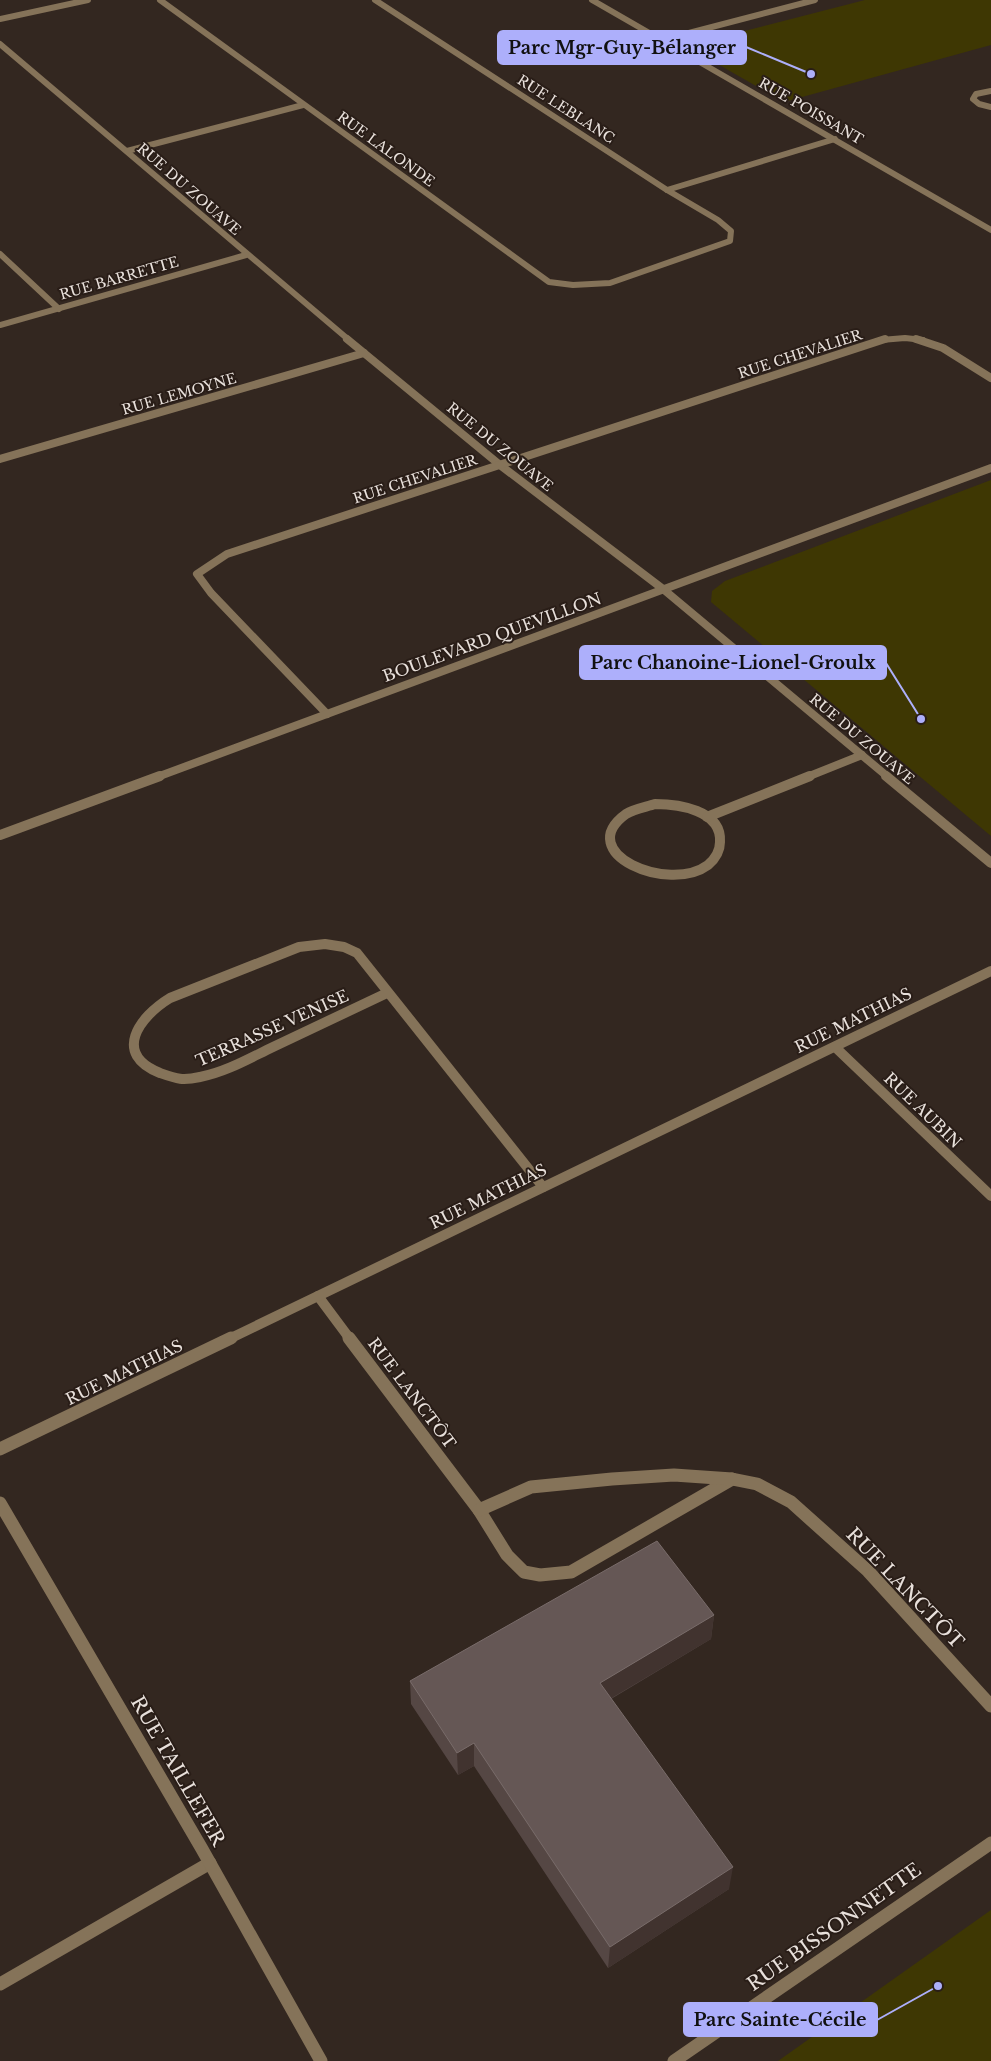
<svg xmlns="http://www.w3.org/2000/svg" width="991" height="2061" font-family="'Libre Baskerville',serif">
	<rect width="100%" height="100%" fill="#332720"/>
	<!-- green -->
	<g fill="#3e3703">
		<path d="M865,0h126v45l-207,57 -98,-56z"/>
		<path d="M991,480v356l-280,-234 1,-11 13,-10z"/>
		<path d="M991,1910v151h-213z"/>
	</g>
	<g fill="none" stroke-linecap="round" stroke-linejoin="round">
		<!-- minor-far3 -->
		<g stroke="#857359" stroke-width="6">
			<path d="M160,0l389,282 24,3 37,-2 120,-42 1,-10 -13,-11 -51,-30 -292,-190"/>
			<path d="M592,0l399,230"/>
			<path d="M662,40l153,-40"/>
			<path d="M0,44l349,296"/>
			<path d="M991,91l-15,3 -3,5 6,5 12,3"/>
			<path d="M127,151l176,-46"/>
			<path d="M667,190l168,-51"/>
			<path d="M0,254l59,55"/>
			<path d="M0,325l246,-70"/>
			<path d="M881,340l24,-2 18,2"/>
		</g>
		<!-- minor-far2 -->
		<g stroke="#857359" stroke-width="8">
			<path d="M347,339l153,126 163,124 225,188"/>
			<path d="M916,339l27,9 48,30"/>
			<path d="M0,459l364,-106"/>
			<path d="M327,714l-116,-121 -14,-19 30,-20 658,-215"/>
			<path d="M807,777l55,-22"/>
		</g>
		<!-- minor-far1 -->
		<g stroke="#857359" stroke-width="10">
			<path d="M886,776l105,87"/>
			<path d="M655,804c23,0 67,6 65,38 0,9 -5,17 -12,23 -39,29 -136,-12 -82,-51 8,-5 20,-7 29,-10z"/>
			<path d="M707,817l103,-41"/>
			<path d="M387,993c-38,18 -76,36 -114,54 -23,11 -47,25 -73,30 -18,4 -23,2 -40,-4 -48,-19 -21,-56 10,-75l129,-51 26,-3 19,3 13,6 186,234"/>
			<path d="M835,1047l156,149"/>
			<path d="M318,1296l32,43"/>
			<path d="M229,1339l762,-368"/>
		</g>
		<!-- minor -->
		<g stroke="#857359" stroke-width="13">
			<path d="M349,1338l130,172 28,45 17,17 16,3 31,-3 161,-93"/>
			<path d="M0,1449l231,-111"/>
			<path d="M479,1510l52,-23 81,-8 62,-4 58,4 25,5 34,18 77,69 123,135"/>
			<path d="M0,1984l210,-121"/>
			<path d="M674,2061l317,-218"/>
		</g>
		<!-- tertiary-far3 -->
		<path stroke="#857359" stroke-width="6" d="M0,19l88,-19"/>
		<!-- tertiary-far2 -->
		<path stroke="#857359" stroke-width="8" d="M157,777l834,-309"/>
		<!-- tertiary-far1 -->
		<path stroke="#857359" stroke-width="10" d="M0,835l160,-59"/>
		<!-- tertiary -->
		<path stroke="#857359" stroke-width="13" d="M0,1503l202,346 119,212"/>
	</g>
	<!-- wall -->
	<path fill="#554744" d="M714,1615l-3,24 -100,60 118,190 -121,79 -134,-202 -16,9 -47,-71 -1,-23z"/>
	<!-- shaded-wall -->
	<g fill="#41332f">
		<path d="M714,1615l-3,24 -113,67 2,-23z"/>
		<path d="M474,1743v23l-16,9 -1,-22z"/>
		<path d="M733,1867l-4,22 -121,79 2,-21z"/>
	</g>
	<!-- building -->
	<path fill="#655755" stroke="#796c6a" d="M657,1541l57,74 -114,68 133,184 -123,80 -136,-204 -17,10 -47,-72z"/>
	<g text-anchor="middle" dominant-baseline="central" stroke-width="4" stroke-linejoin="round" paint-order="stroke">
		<!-- far-street labels -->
		<g font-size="14" fill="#e8e0db" stroke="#291d17">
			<text transform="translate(566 109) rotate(33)">RUE LEBLANC</text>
			<text transform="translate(811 111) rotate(30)">RUE POISSANT</text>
			<text transform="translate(386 149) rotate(36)">RUE LALONDE</text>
			<text transform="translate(189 189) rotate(41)">RUE DU ZOUAVE</text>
			<text transform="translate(119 278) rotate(-16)">RUE BARRETTE</text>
			<text transform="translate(800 354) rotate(-18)">RUE CHEVALIER</text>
			<text transform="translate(179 394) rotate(-16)">RUE LEMOYNE</text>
			<text transform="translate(500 447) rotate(39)">RUE DU ZOUAVE</text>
			<text transform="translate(415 479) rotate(-18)">RUE CHEVALIER</text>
			<text transform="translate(862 739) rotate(40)">RUE DU ZOUAVE</text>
		</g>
		<!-- street labels -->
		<g font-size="16" fill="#e8e0db" stroke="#291d17">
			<text transform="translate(492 637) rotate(-20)">BOULEVARD QUEVILLON</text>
			<text transform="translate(853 1020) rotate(-26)">RUE MATHIAS</text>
			<text transform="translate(272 1028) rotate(-24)">TERRASSE VENISE</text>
			<text transform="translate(923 1110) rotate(44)">RUE AUBIN</text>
			<text transform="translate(488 1196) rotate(-26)">RUE MATHIAS</text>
			<text transform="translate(124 1372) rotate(-26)">RUE MATHIAS</text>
			<text transform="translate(412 1393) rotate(53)">RUE LANCTÔT</text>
		</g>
		<!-- near-street labels -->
		<g font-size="19" fill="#e8e0db" stroke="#291d17">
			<text transform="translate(905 1588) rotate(46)">RUE LANCTÔT</text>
			<text transform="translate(178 1771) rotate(60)">RUE TAILLEFER</text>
			<text transform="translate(834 1927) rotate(-35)">RUE BISSONNETTE</text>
		</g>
	</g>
	<!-- callouts -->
	<path fill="none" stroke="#adaffb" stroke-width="2" d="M811 74L746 47M921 719L886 663M938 1986L877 2020"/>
	<g fill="#adaffb" stroke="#291d17" stroke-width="2">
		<circle cx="811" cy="74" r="5"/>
		<circle cx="921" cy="719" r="5"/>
		<circle cx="938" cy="1986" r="5"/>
	</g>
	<g fill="#adaffb" stroke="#adaffb" stroke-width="2">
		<rect x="498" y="31" width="248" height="33" rx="5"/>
		<rect x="580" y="646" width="306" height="33" rx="5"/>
		<rect x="684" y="2003" width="193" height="33" rx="5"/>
	</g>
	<g font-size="18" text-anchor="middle" font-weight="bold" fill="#111">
		<text x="622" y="54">Parc Mgr-Guy-Bélanger</text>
		<text x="733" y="669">Parc Chanoine-Lionel-Groulx</text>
		<text x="780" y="2026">Parc Sainte-Cécile</text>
	</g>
</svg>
